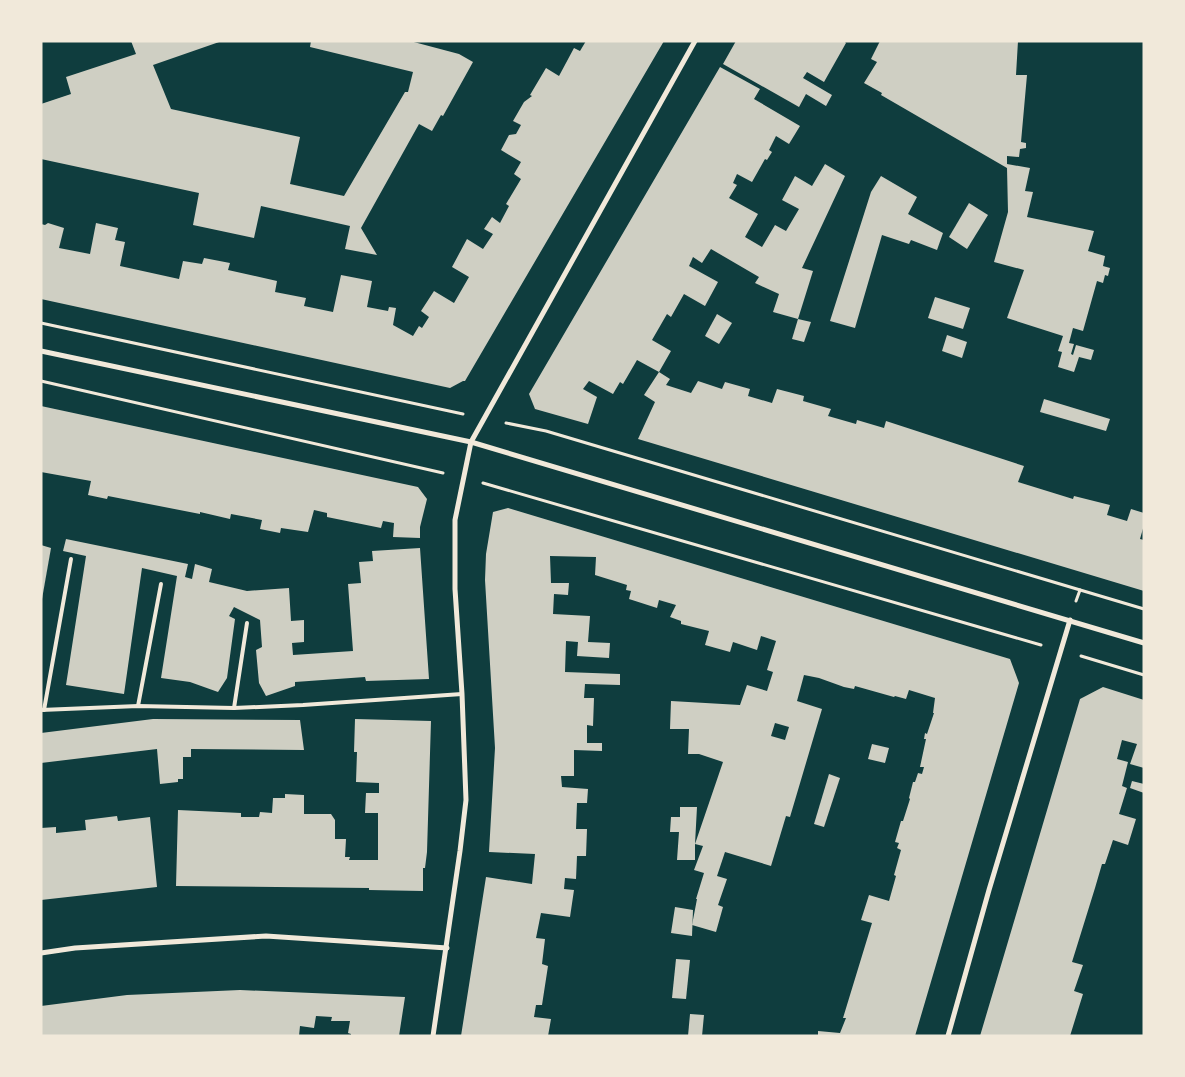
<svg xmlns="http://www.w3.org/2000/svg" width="1185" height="1077" font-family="'Golos Text',sans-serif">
	<rect width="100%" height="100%" fill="#0f3d3e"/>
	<!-- building -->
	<g fill="#cfcfc3" fill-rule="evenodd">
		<path d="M131,41h91l-69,24 18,44 129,28 -10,47 54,12 61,-104h3l5,-20 -103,-25 1,-6h99l49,13 14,8 -30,54 -2,-1 -9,16 -13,-7 -58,104 16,27 -32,-6 5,-23 -89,-20 -7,32 -61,-13 6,-32 -158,-34v-55l30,-10 -5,-17 70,-23z"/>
		<path d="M586,41h78l-199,340h-2l-13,7 -409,-89v-75l4,1 3,-2 16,5 -5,20 31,6 6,-31 22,5 -3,12 10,2 -5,24 59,13 4,-18 19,3 2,-6 26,5 -2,7 49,11 -2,11 31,6 -2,8 29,6 8,-37 31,6 -5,26 21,4 1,-4 7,1 -3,17 20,11 6,-10 3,2 7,-11 -8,-6 13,-20 20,12 15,-26 -17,-10 15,-28 16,10 10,-15 -9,-5 8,-12 8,6 9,-17 -3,-2 15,-25 -7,-5 7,-12 -20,-12 8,-15 7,-1 5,-9 -8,-4 11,-19 8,-6 -2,-1 16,-27 13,8 15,-28 6,3z"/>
		<path d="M736,41h108l2,2 -22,39 -17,-10 -4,6 29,17 -6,11 -20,-12 -7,13 -76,-43z"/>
		<path d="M880,41h138l-2,34h11l-6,67 5,1v5l-6,1 -1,8 -12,-1v8l23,4 -5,23 8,1 -6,25 67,14 -6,20 17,5 -2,10 7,2 -2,8 -3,-1 -2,8 -6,-2 -14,50 -10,-3 -4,15 5,1 -3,10 2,1 3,-10 18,5 -3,10 -12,-3 -5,15 -16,-5 4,-15 -4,-1 5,-15 -56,-18 17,-48 -30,-8 14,-50 -1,-44 -126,-73 1,-2 -18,-10 13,-21 -6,-3z"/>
		<path d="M720,67l40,22 -6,10 46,27 -11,18 -13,-8 -7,14 3,2 -5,8 -2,-1 -13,23 -15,-8 -4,9 4,2 -8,13 29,16 -13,23 17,10 13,-22 11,6 13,-22 -17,-9 13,-24 17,10 13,-22 20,12 -43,92 11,3 -15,48 -25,-7 6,-18 -24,-11 4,-6 -48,-28 -9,14 -9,-6 -4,9 29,16 -13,24 -21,-12 -13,23 -4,-3 -15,26 19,11 -12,21 11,7 -4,6 25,8 7,-12 24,8 3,-7 25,7 -2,7 24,7 5,-14 27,7 -1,5 28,8 -3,7 28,8 1,-4 27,8 2,-7 138,45 -6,16 55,17 1,-3 36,9 -3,10 20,6 4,-12 13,4v12l-4,14 4,1v51l-506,-152 17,-37 -11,-7 15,-23 -22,-12 -14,24 -3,-2 -7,12 -24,-13 -6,8 14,8 -9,27 -53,-15 -6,-15z"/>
		<path d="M881,176l36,21 -9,17 35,19 -6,17 -26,-10 -2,4 -27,-9 -27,93 -25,-7 41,-129z"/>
		<path d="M969,203l19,12 -21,34 -18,-12z"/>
		<path d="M935,297l35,11 -7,21 -35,-11z"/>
		<path d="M717,314l15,9 -13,21 -14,-8z"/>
		<path d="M798,319l13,3 -7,20 -12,-3z"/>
		<path d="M947,335l20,7 -5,16 -20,-7z"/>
		<path d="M1044,399l66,20 -4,12 -66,-19z"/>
		<path d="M41,406l377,81 9,12 -7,28v11l-27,-1 1,-14 -11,-2 -2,7 -54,-11v-4l-13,-3 -6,22 -27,-4 -1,5 -20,-4 2,-9 -31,-6 -1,5 -30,-7v2l-92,-18 -1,3 -19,-4 3,-14 -50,-9z"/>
		<path d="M508,508l502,151 9,24 -104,353h-97v-5l22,2 6,-15h-3l29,-95 -11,-3 8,-25 20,6 7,-25 -2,-1 7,-25 -4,-2 2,-5 -4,-1 6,-21h2l7,-22 -1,-1 4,-16h2l3,-9 4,1 2,-7h-4l6,-28h-2l1,-6 2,1 7,-21h-1l2,-15 -26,-8 -3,9 -11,-3 -1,1 -39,-11 -1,3 -10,-2 -25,-9 -15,-3 -7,26 25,8 -32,108 -4,-1 -15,50 -46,-14 -8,24 10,3 -9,26 5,2 -7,25 -24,-7 5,-26h-1l8,-26 -10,-3 9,-24 -8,-2v16h-18l2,-28h-9l1,-15h9v-10h17l-2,37 28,-82 -24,-8h-11l1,-25h-19l1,-28 69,4 7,-20 20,6 6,-19 -6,-2 9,-29 -15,-5 -4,14 -24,-8 -3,10 -25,-7 4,-14 -28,-7v-3l-11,-4 6,-12 -17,-5 -2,8 -28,-9 2,-8 -5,-1 1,-5 -32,-10 1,-18 -46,-1 1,27h18l-1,12 -14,-1 -1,20 37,2 -2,26 22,1 -1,15 -32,-2 1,-14 -12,-1 -1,31 55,2v11l-35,-1 -1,14h10l-1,28 -6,-1v18h15v8l-28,-1v26h-13l1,11 26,2 -1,14h-10l-1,26h11l-1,27h-9l-1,23 -11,-1 -1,11 10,1 -4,27 -29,-4 -5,25 9,1 -3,25 6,2 -6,39h-6l-2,12 17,2 -3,17h-87l25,-159 46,7 3,-30 -46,-2 6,-104 -10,-168 1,-26 7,-42zM775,723l14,4 -4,13 -14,-4z"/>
		<path d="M66,539l122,25 -3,13 7,2 3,-15 17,5 -3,13 38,9 42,-3 2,33 13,-1v22l-12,1 1,12 60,-4 -5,-67 13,-1 -2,-21 14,-1 -1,-10 48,-3 9,131 -63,2 -1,-4 -70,5v4l-29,10 -7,-13 -3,-33 6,-3 -2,-27 -26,-13 -5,9 6,3 -8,59 -9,14 -28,-10 -29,-4 16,-102 -35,-8 -18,126 -58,-9 20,-129 -23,-5z"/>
		<path d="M41,545l10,3 -9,51h-1z"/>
		<path d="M1103,687l41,13v68l-14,-4 7,-20 -15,-4 -5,19 11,3 -6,24 5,2 -8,26 17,5 -8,26 -15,-5 -8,24h-3l-7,24 -23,74 11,3 -9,26 9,3 -13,42h-90l100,-337z"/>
		<path d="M153,719l147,1 4,30 -113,-1v8h-8v22h-5v3l-18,2 -3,-35 -116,14v-30z"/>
		<path d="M355,719l76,2 -4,131 -2,16h-2v23l-54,-1v-2l-193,-2 2,-76 63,3v4h18l1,-5 12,1 1,-15h12v-4l19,1v19h27l4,6v19h11l-1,18h5l-1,3h29v-47h-13l1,-20h13v-10l-23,-1 1,-30h-3z"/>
		<path d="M872,744l17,4 -4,15 -17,-4z"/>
		<path d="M829,774l11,4 -16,49 -10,-3z"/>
		<path d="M1132,781l12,3v9l-14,-5z"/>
		<path d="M117,816l1,5 32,-4 7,70 -116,13v-72l15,-1v6l30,-3 -1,-10z"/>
		<path d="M675,907l18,3 -1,26 -21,-3z"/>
		<path d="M676,959l14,1 -4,39 -14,-1z"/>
		<path d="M240,990l165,7 -6,39h-48v-2l-3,-1 2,-12h-19l1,-4 -16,-1 -2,12 -14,-2 -1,10h-258v-30l86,-11z"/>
		<path d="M690,1014l14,1 -2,21h-14z"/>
	</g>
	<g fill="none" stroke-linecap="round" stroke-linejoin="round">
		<!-- path -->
		<g stroke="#f1e9da" stroke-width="3">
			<path d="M41,323l422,91"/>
			<path d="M41,381l402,92"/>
			<path d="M506,423l40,8 598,178"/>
			<path d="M483,483l558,162"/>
			<path d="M1076,601l4,-11"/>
			<path d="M1081,656l63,19"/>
		</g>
		<!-- service -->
		<g stroke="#f1e9da" stroke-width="4">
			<path d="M138,706l23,-122"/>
			<path d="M234,708l13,-85"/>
			<path d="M41,710l97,-4 96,2 69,-3 159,-11"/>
			<path d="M44,710l27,-151"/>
		</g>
		<!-- minor -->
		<g stroke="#f1e9da" stroke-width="5">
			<path d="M41,351l430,91 673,201"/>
			<path d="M41,953l34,-5 191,-12 181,12"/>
			<path d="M433,1036l27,-185 6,-51 -4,-106 -7,-105v-69l16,-78 224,-401"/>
			<path d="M948,1036l41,-146 81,-270"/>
		</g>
	</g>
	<!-- border -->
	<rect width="1185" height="1077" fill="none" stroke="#f1e9da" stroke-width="85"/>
</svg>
